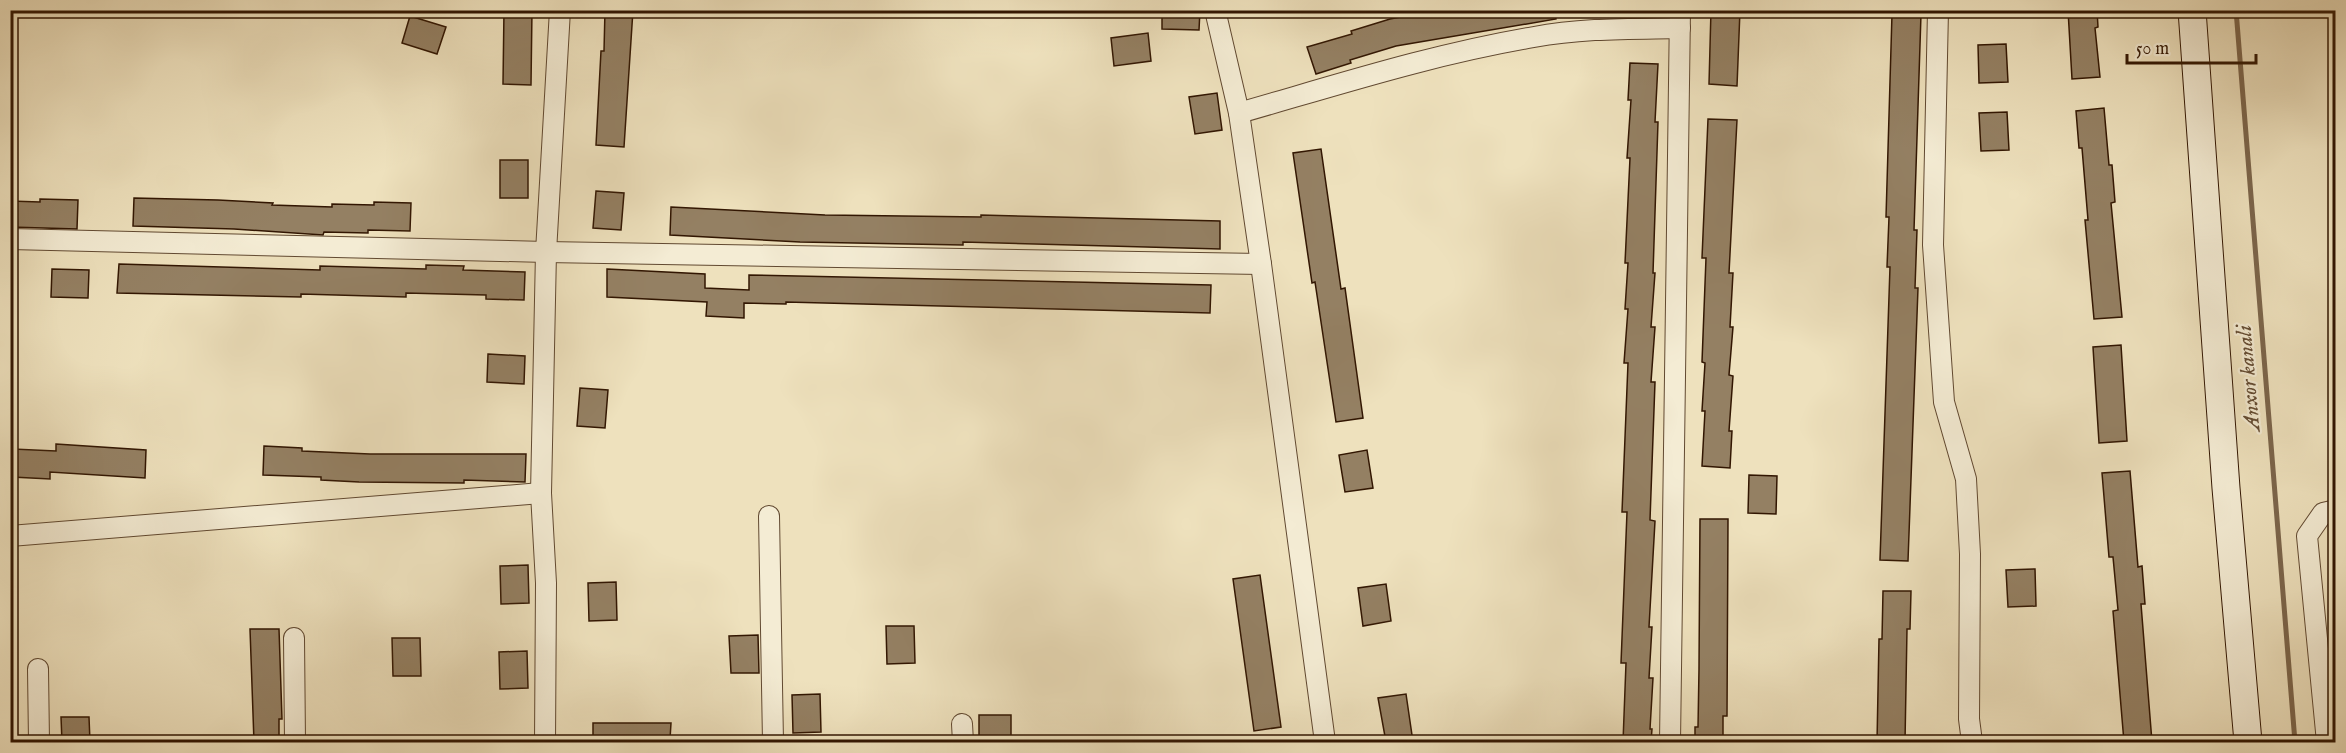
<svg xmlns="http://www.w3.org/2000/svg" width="2346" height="753" font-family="'IM FELL English',serif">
	<rect width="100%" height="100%" fill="#eee1bd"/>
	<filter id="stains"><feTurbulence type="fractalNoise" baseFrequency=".00333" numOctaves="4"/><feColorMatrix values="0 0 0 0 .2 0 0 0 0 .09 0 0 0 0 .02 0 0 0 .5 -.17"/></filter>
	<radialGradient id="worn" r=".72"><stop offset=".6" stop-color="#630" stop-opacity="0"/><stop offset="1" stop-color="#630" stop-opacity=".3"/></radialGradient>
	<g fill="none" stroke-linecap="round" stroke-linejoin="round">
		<!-- stream -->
		<path stroke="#7c664c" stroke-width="5" d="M2236,10l59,732"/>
	</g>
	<!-- building -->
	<g fill="#948063" stroke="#321602" stroke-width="1.5">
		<path d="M504,10h28l-1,75 -28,-1z"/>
		<path d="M605,10h28l-9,137 -28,-2 5,-94h3z"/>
		<path d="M1162,10h38l-1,20 -37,-1z"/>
		<path d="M1437,10h118l1,9 -160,27 -46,14 1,3 -35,11 -9,-27 45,-13 -1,-3 39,-12z"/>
		<path d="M1711,10h29l-3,76 -28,-2z"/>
		<path d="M2068,10h29l1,17 -3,1 5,49 -28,2z"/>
		<path d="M1892,14h29l-7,216h3l-2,58h3l-10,273 -28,-1 10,-293h-3l2,-50h-3z"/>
		<path d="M410,16l36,11 -9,27 -35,-11z"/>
		<path d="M1148,33l3,28 -37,5 -3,-28z"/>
		<path d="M2006,44l2,38 -29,1 -1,-38z"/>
		<path d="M1630,63l28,1 -3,58h3l-5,151h2l-4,54h4l-4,55h4l-5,138 5,1 -6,106h3l-3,51h4l-3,51h2l-1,13h-28l3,-79h-5l6,-151h-5l6,-149h-4l4,-54h-3l3,-46h-3l5,-105h-3l4,-58h-3z"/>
		<path d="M1217,93l5,37 -27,4 -6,-37z"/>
		<path d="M2104,108l5,57h3l3,37 -4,1 11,114 -28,2 -9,-99h3l-6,-72h-3l-3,-37z"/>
		<path d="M2007,112l2,38 -28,1 -2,-38z"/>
		<path d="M1708,119l29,1 -8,153h4l-3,54h3l-4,48 4,1 -4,55h3l-2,37 -28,-2 3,-55h-3l3,-48 -3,-1 4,-104h-4z"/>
		<path d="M1321,149l20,140 4,-1 18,130 -27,4 -21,-140 -3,1 -19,-130z"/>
		<rect x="500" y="160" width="28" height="38"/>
		<path d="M596,191l28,2 -3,37 -28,-2z"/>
		<path d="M134,198l84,2 55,3 -1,2 60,2v-3l42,1v-3l37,1 -1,28 -42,-1v3l-44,-1 -1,3 -89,-6 -101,-3z"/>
		<path d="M40,199l38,1 -1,29 -67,-2v-26l30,1z"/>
		<path d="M671,207l154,8 156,2v-2l239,6v28l-257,-7v3l-163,-3 -130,-7z"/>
		<path d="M119,264l201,6v-4l106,3v-4l38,1 -1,4 62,2 -1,28 -38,-1v-4l-80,-2v4l-105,-3v3l-184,-4z"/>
		<path d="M52,269l37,1 -1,28 -37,-1z"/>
		<path d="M607,269l98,5v14l44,2v-15l462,10 -1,28 -424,-11v2l-42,-1v15l-38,-2 1,-14 -100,-5z"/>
		<path d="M2121,345l6,96 -28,2 -6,-96z"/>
		<path d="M488,354l37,2 -1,28 -37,-2z"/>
		<path d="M580,388l28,2 -3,38 -28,-2z"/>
		<path d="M56,444l90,6 -1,28 -95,-6v7l-38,-2 1,-28 43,2z"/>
		<path d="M264,446l38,2v3l68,3h156l-1,28 -61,-2v3l-105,-1 -38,-2v-3l-58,-2z"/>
		<path d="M1367,450l6,38 -28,4 -6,-37z"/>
		<path d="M2130,471l8,96 4,-1 3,38h-4l11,138h-28l-11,-131 5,-1 -5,-53h-4l-7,-84z"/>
		<path d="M1749,475l28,1 -1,38 -28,-1z"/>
		<path d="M1700,519h28l-1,197h-4v26h-28v-15h3l1,-58z"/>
		<path d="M528,565l1,38 -28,1 -1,-38z"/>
		<path d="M2035,569l1,37 -28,1 -2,-37z"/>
		<path d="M1260,575l21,152 -27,4 -21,-152z"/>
		<path d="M616,582l1,38 -28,1 -1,-38z"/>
		<path d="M1386,584l5,37 -28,5 -5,-38z"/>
		<path d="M1883,591h28l-1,38h-3l-2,113h-28l2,-103h3z"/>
		<path d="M886,626h28l1,37 -28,1z"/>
		<path d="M250,629h29l3,90h-3v23h-25z"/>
		<path d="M758,635l1,38h-28l-2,-37z"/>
		<path d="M392,638h28l1,38h-28z"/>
		<path d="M527,651l1,37 -28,1 -1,-37z"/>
		<path d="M820,694l1,38 -28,1 -1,-38z"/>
		<path d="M1406,694l7,48h-27l-8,-44z"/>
		<rect x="979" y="715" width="32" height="27"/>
		<path d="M61,717h28l1,25h-28z"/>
		<path d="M593,723h78l-1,16 -77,-1z"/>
	</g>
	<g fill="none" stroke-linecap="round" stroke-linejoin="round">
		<defs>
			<g id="street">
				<path d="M1215,10l24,103 22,151 64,478"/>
				<path d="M1938,10l-5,235 11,157 22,77 4,75 -1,165 3,23"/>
				<path d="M1239,113c98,-28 194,-59 295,-76 48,-9 98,-8 146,-9"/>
				<path d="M10,239l536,13 715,12"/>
				<path d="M769,516l4,226"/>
				<path d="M10,536l531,-43"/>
				<path d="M294,638l1,104"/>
				<path d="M38,669l1,73"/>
				<path d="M962,724l1,18"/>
				<path d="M545,742l1,-159 -5,-90 5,-241 14,-242"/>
				<path d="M1670,742l10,-732"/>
				<path d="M2327,742l-20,-206 16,-23 13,-3"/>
			</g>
			<path id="secondary" d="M2192,10l34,478 22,254"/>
		</defs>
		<!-- street casing -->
		<use href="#street" stroke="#614931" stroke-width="22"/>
		<!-- secondary casing -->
		<use href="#secondary" stroke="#321602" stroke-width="29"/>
		<!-- street -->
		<use href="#street" stroke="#f4ecd4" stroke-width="20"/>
		<!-- secondary -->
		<use href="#secondary" stroke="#f4ecd4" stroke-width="27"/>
	</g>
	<g text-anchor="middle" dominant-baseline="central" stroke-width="4.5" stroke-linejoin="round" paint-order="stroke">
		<!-- water labels -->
		<g font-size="22" font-style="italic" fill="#644c33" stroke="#f4ecd4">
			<text transform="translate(2249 378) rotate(-95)">Anxor kanali</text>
		</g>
	</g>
	<!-- margin -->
	<rect width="2346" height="753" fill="none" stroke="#eee1bd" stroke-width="36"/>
	<rect x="12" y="12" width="2322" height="729" fill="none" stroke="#321602" stroke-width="3"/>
	<rect x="18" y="18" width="2310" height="717" fill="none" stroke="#321602" stroke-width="1.5"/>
	<!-- scale -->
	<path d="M2127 54v9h129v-9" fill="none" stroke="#321602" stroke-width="3"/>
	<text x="2136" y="54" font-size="18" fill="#321602" stroke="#f4ecd4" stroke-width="4.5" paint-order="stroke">50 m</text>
	<rect width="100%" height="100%" filter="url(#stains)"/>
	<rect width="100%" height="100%" fill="url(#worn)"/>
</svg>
